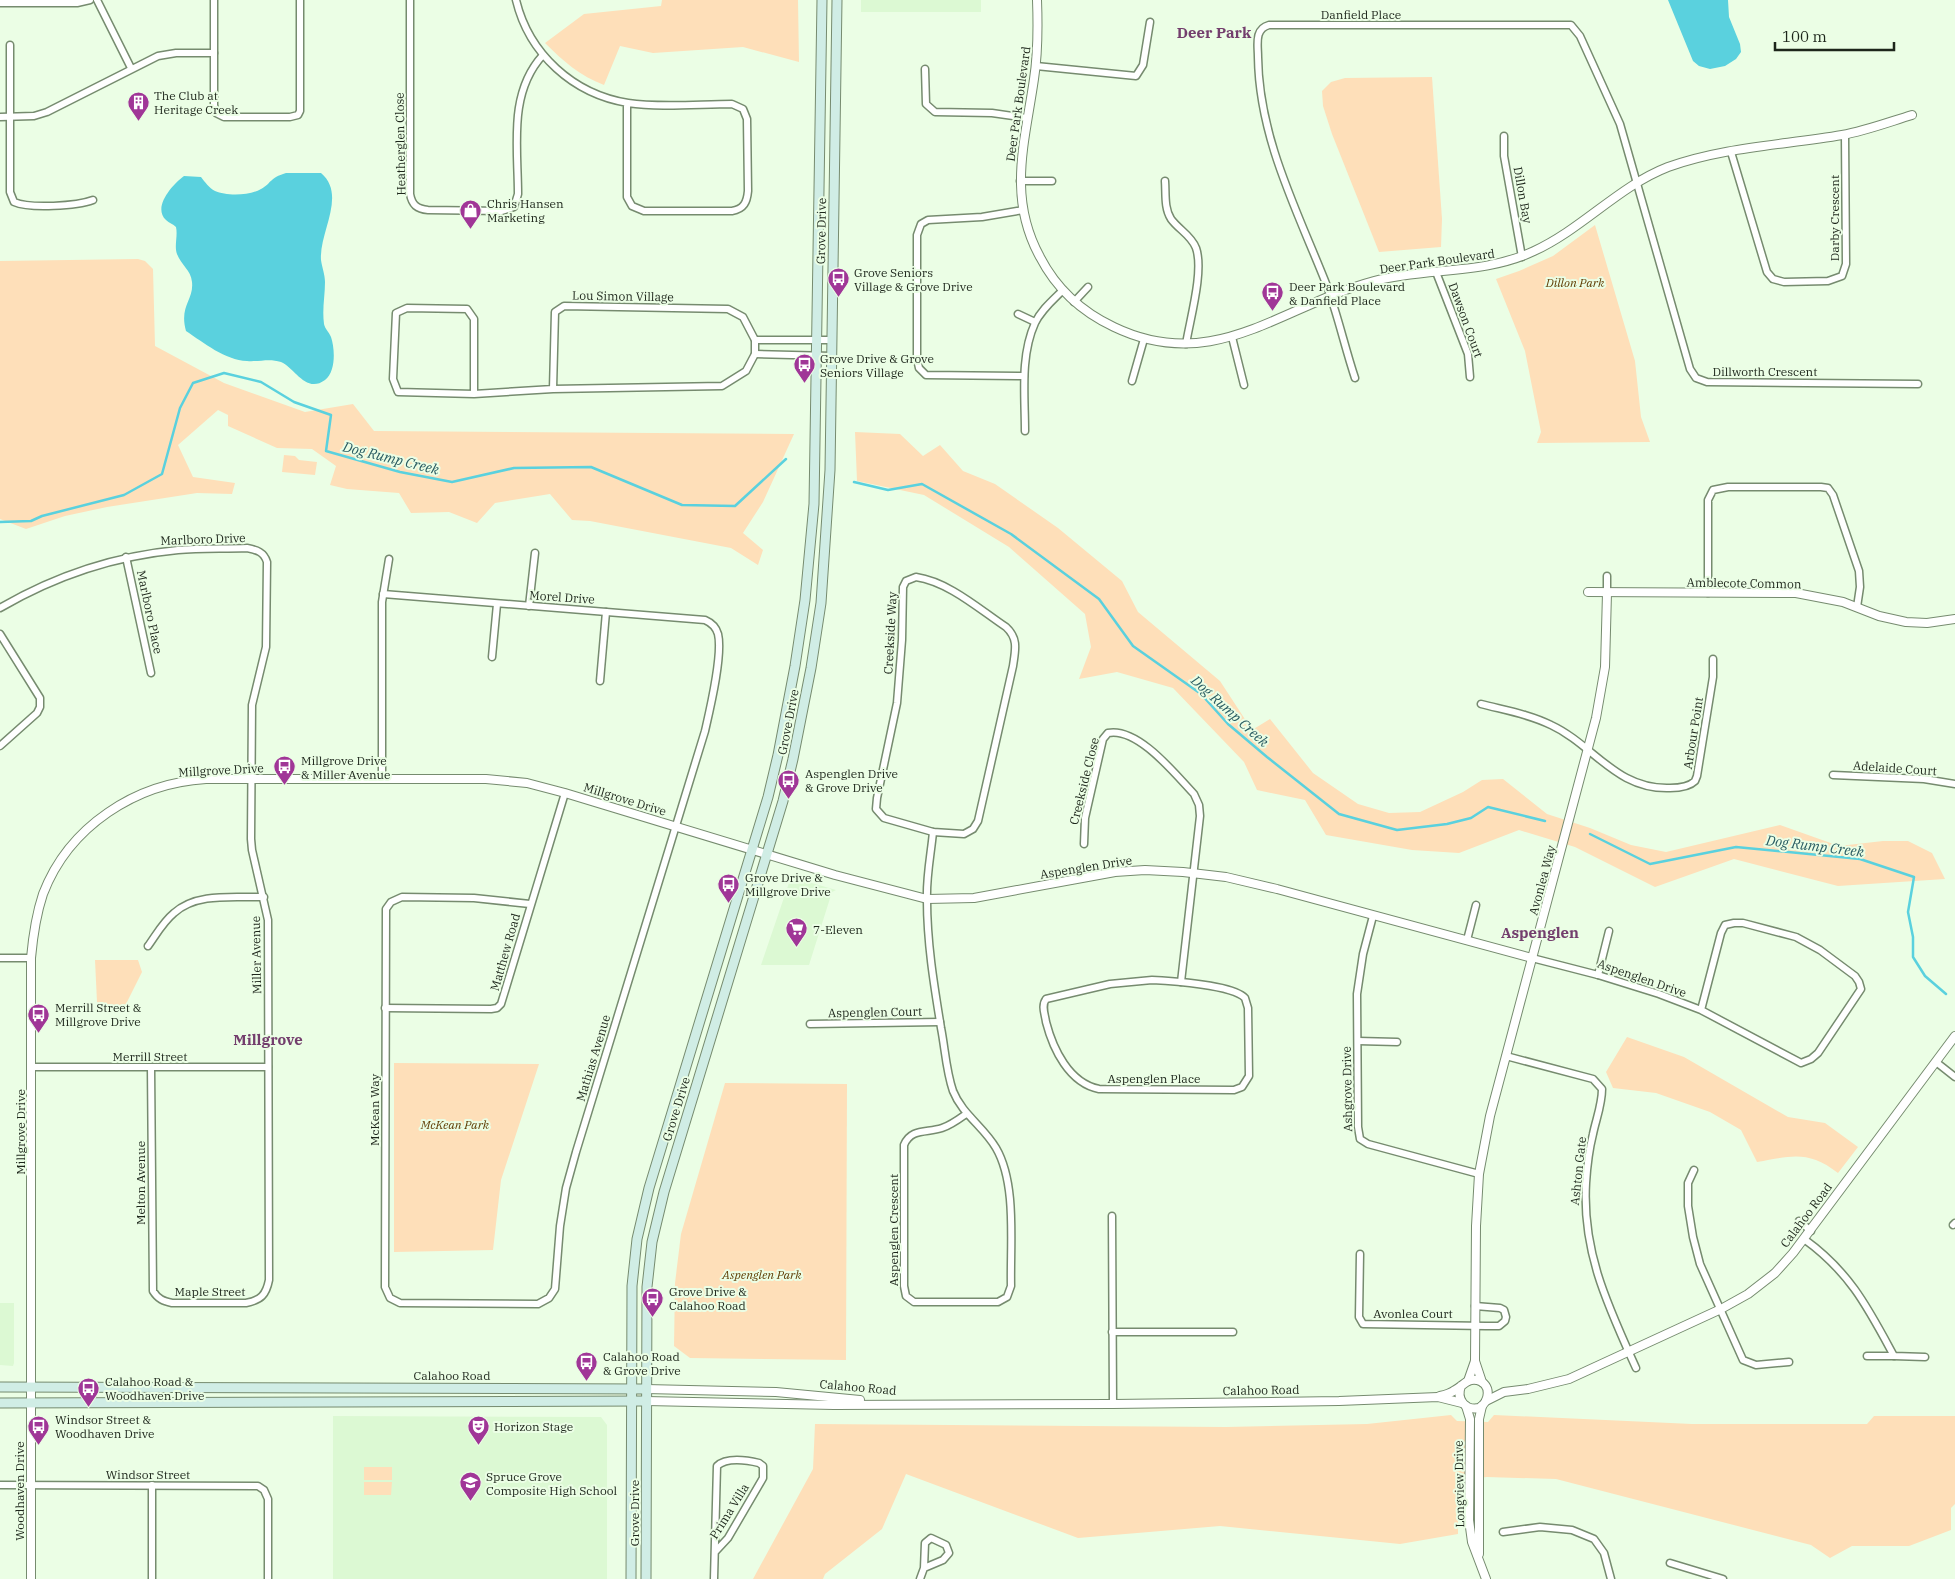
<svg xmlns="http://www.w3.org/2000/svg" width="1955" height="1579" font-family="'IBM Plex Serif',serif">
	<rect width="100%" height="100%" fill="#ebfee5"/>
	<!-- built -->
	<g fill="#dcf9d3">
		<rect x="861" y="0" width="120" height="12"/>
		<path d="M791,877l45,13 -4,2 -23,73h-48z"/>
		<path d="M0,1303h14v60l-1,3 -13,-1z"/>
		<path d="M333,1416l268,1 6,8v154h-274z"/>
	</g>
	<!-- green -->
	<g fill="#fedfb9">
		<path d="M662,0h136l1,62 -56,-15 -90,6 -33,-7 -16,39c-24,-9 -41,-24 -59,-42l39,-29 77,-8z"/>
		<path d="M1432,77l10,142 -1,28 -62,5 -47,-118 -9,-28 -1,-15 9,-9 14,-4z"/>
		<path d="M1595,225l40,136 6,56 9,25 -113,1 4,-11 -16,-81 -29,-72 23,-8 34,-15z"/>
		<path d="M138,259l7,2 8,8 2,77 69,37 81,29 48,-8 21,27 420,3 -31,68 -20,31 20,17 -5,15 -27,-17 -141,-27 -18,-1 -22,-26 -55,9 -18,20 -28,-11 -38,1 -12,-20 -52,-4 -17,-4 6,-19 -24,-17 -35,-1 -49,-22v-11l-10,-5 -40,35 15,32 42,6 -3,11 -35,-1 -90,14 -42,9 -39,13 -26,-10v-258z"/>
		<path d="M855,432l45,2 23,22 17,-11 23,26 32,13 63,44 64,53 16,31 82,69 32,49 18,-11 43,54 45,31 31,9 31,-1 43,-20 19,-12 21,-1 44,35 43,14 41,17 35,7 114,-27 59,21 44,-5h25l24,12 13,26 -107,7 -104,-27 -79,28 -80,-40 -56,-17 -60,23 -47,-3 -86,-15 -21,-35 -48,-10 -13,-28 -71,-74 -56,-16 -38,7 12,-32 -6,-33 -76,-67 -85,-52 -67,-14z"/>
		<path d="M284,455l11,1 4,4 18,2 -2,13 -33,-3z"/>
		<path d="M95,960h43l4,12 -17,34h-23l-5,-4z"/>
		<path d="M1627,1037l57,20 104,60 37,6 33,24 -20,26c-30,-23 -46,-17 -81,-11l-16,-32 -31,-18 -54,-19 -43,-5 -7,-16z"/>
		<path d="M394,1063l145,1 -38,116 -8,70 -99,2z"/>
		<path d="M725,1083l122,1 -1,276 -156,-2 -16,-12 1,-63 6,-49z"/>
		<path d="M1451,1415l6,6 31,1 6,-7 198,9h175l7,-8h81v88l-4,4v22l-42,16h-57l-22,12 -19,-13 -255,-66 -69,-2 -29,3v54l-58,10 -180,-18 -142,12 -172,-64 -24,55 -57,45 -2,5h-70l60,-110 2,-45 411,3 141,-3z"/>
		<rect x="364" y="1467" width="28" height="13"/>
		<path d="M364,1482h28l-1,13h-27z"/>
	</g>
	<!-- water -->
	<g fill="#5ad1de">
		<path d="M1668,0h60l1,17 11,27 1,8 -5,7 -11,7 -15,3 -11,-3 -6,-5z"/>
		<path d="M286,173h35c26,22 -2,59 0,87 1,7 4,15 4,22 0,14 -3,27 -1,42 1,5 5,8 7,13 4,12 5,35 -6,43 -19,14 -30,-12 -44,-18 -12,-4 -22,0 -34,-1 -22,-1 -43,-18 -61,-30 -7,-25 8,-31 6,-49 -1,-12 -11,-17 -15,-28 -3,-8 1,-18 -1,-27 -3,-3 -7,-4 -10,-7 -14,-13 7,-36 18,-44l17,1c4,5 8,11 14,14 11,5 34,5 46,-2 11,-6 8,-11 25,-16z"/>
	</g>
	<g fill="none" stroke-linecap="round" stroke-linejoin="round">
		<!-- stream -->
		<g stroke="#5ad1de" stroke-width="2.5">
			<path d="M854,482l34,8 34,-6 89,50 88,65 34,47 68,48 27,30 39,33 72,57 58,16 50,-6 24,-6 17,-11 57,14"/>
			<path d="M0,522l31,-1 11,-5 82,-21 38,-21 18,-66 13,-25 31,-10 37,9 33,20 37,13 -5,36 74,21 52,10 62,-14 77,-1 91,38 53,1 51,-47"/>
			<path d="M1590,834l60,30 86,-17 124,12 54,18 -6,35 5,25v20l12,19 21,18"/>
		</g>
		<defs>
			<g id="minor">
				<path d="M97,0l34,68"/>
				<path d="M214,0v105l2,8 8,4h66l8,-2 2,-4v-111"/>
				<path d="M410,0v194c2,11 7,15 18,16l74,1 12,-4 4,-13c0,-47 -10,-101 25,-139"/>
				<path d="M516,0c13,54 57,94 112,103 32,5 72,1 104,1l11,5 4,10 1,72c-1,11 -4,18 -16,20h-88l-12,-5 -5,-9v-94"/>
				<path d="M0,3h77l13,-3"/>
				<path d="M10,45v147l4,10c16,7 63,4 79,-2"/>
				<path d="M1036,66l100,10 7,-11 7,-43"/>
				<path d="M925,69l1,35 9,8 57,1 35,5"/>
				<path d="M0,117l34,-1 13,-4 111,-56 18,-3h38"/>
				<path d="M1504,136v20l18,101"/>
				<path d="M1731,152l36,120 6,7 11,3 44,-1 14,-5 4,-12 -1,-129"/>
				<path d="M1020,181h32"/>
				<path d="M1165,181c1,13 -1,27 6,38 8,11 20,16 25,29 8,23 -6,71 -10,96"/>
				<path d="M1023,210l-41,7 -54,3 -7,4 -4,11v124l2,9 7,7 98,1"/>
				<path d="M1436,272l32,82 2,23"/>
				<path d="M1074,302l14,-15"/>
				<path d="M1018,314l17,8"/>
				<path d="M1232,337l12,48"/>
				<path d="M755,340h77"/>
				<path d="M755,354l77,2"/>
				<path d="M1355,378c-10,-30 -17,-62 -28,-92 -29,-74 -68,-147 -69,-229 0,-12 -4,-28 11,-32h302l9,11 40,88 70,245 6,9 11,4 211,2"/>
				<path d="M1132,381l12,-42"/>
				<path d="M474,394v-75l-7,-10 -60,-1 -11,5 -3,66 5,13 76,2 79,-5 169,-3 24,-15 9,-17v-14l-12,-23 -15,-8 -164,-3 -9,6 -2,77"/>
				<path d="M1025,431c0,-35 -5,-75 10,-108 6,-13 18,-23 28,-33"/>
				<path d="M126,557l25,116"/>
				<path d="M916,577c33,5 63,32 90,50 13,12 9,24 7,39l-35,155 -5,8 -9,5 -31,-2 -49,-14 -8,-9 1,-11 20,-95 5,-63 1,-53 3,-6z"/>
				<path d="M1607,593v-17"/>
				<path d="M1708,593v-93l5,-10 15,-3h93l7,1 5,7 26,76 1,16 -3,20"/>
				<path d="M383,594l322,26c7,3 11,7 13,14 5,21 -8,75 -13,97l-129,421 -10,36 -6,38 -5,63 -6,9 -11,6 -138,-1 -10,-5 -5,-11 1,-378 5,-7 11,-5 72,1 56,6"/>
				<path d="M529,606l6,-53"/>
				<path d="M0,608c55,-32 114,-52 178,-58 23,-2 46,-1 69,-2 10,2 17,4 20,14l-1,85 -14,58 -1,134 1,11 16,70 1,360c-3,15 -8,20 -23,23h-74c-9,-2 -14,-4 -19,-12l-2,-224"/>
				<path d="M0,634l40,64v9l-3,6 -37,33"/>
				<path d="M492,657l5,-53"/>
				<path d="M600,681l6,-69"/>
				<path d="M1481,704c23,6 48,10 70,21 43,20 65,65 119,63 9,0 19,-1 25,-7l2,-5 16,-99v-18"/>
				<path d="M1833,775l91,4 31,5"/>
				<path d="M382,778v-176l7,-43"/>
				<path d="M933,832c-2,22 -7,45 -6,68 0,43 7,85 14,128 4,20 5,43 12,63 9,23 31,36 43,57 21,36 14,96 15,138l-4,11 -9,5h-84l-8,-6 -2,-10v-141c7,-17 23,-12 38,-17 9,-3 17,-9 24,-14"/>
				<path d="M1084,844l1,-26 18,-79 5,-6c30,-6 67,41 86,61l5,11 1,11 -19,166"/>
				<path d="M1373,916l-10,38 -6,40 1,133 2,12 8,5 111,30"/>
				<path d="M1467,940l9,-35"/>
				<path d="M148,946c8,-11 15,-24 26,-33 23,-21 60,-15 90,-16"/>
				<path d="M0,958h31"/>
				<path d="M1532,958l66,17 61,19 42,16 100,53 10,-4 7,-6 43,-64 -2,-7 -4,-6 -35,-26 -24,-13 -53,-14h-9l-9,2 -4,8 -20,77"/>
				<path d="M1598,975l11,-44"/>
				<path d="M1152,980c19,1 81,5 93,18l3,10 1,68 -7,11 -8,3 -135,-1c-30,-6 -46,-40 -53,-67 -1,-8 -5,-16 0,-23l64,-15z"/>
				<path d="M385,1008l106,1 6,-1 4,-4 64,-211"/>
				<path d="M810,1024l130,-2"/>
				<path d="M1358,1041l39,1"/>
				<path d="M1506,1056l87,23 9,10c0,16 -6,30 -9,45 -4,16 -6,33 -7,49 -4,69 22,123 50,185"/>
				<path d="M1936,1062l19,15"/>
				<path d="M31,1067h237"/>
				<path d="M1694,1170l-6,13v23l5,31 7,27 43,96 13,5 33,-3"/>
				<path d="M1112,1216l1,188"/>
				<path d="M1799,1221l12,10"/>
				<path d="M1953,1225l2,-2"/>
				<path d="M1804,1239c46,33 64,69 90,117l31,1"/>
				<path d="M1360,1254l-1,63 4,7 123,2h13l6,-5 1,-4 -2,-7 -4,-2 -25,-2"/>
				<path d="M1112,1332h121"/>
				<path d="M1867,1356h27"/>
				<path d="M0,1485l258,1 6,4 4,9v80"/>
				<path d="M1503,1532l37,-5 32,3 22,9 10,14 7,26"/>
				<path d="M1670,1563l53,16"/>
				<path d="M152,1579v-94"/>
				<path d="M714,1579l3,-113c9,-9 30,-6 42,-3l4,3v12l-35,60 -13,14"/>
				<path d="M920,1579l4,-11 1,-25 6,-5 15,7 3,8 -6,7 -19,8"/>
			</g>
			<g id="tertiary">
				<path d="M1037,0c1,26 1,53 -3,79 -9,63 -27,118 6,178 16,31 42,55 74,70 100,48 167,-21 260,-46 53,-14 110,-6 160,-30 48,-22 85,-65 134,-84 56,-20 116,-22 174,-32 23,-4 47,-13 70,-20"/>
				<path d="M1588,592l208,1 47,9 36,14 27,6 21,1 28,-4"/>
				<path d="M1475,1361l7,21"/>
				<path d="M1468,1381l7,-20 1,-135 3,-52 11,-58 106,-398 9,-51 2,-74"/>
				<path d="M646,1389l130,3 84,8"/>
				<path d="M1440,1396c5,-1 11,-3 15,-6 8,-4 12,-12 22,-10 15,4 13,21 2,28 -14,3 -23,-9 -18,-22"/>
				<path d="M646,1401l188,4 279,-1 226,-3 99,-4 24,6"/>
				<path d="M1486,1401l18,-9 24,-3 41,-10 152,-70 27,-15 27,-21 18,-20 162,-217"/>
				<path d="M1466,1406l4,13 -1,101 3,22 14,37"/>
				<path d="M1479,1554v-135l3,-13"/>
				<path d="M31,1579v-621c2,-22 5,-43 12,-64 26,-68 93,-111 163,-115h280l41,4 38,10 270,82 92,24 47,-1 141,-26 30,-2 38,2 43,5 51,12 255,69"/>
			</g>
			<g id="secondary">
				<path d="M0,1387l646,2"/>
				<path d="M0,1403l646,-2"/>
				<path d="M631,1579l1,-293 5,-47 12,-51 119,-391 10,-42 17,-89 10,-66 9,-96 8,-504"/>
				<path d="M646,1579l1,-292 5,-45 12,-50 119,-391 10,-42 18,-91 10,-65 9,-133 7,-470"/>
			</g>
		</defs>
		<!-- minor casing -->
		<use href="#minor" stroke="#768b6f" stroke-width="9"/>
		<!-- tertiary casing -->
		<use href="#tertiary" stroke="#768b6f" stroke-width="10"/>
		<!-- secondary casing -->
		<use href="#secondary" stroke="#768b6f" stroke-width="11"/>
		<!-- minor -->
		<use href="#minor" stroke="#fff" stroke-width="6"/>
		<!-- tertiary -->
		<use href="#tertiary" stroke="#fff" stroke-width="8"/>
		<!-- secondary -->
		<use href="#secondary" stroke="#d0ede5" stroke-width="9"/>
	</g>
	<!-- icons -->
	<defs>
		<symbol id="building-pin" viewBox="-11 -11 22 30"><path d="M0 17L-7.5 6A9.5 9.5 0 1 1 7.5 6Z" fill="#a03697" stroke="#ebfee5"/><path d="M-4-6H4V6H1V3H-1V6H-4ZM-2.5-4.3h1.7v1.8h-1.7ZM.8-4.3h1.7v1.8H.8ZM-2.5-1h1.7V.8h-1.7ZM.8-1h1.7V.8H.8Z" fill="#fff"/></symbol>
		<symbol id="shop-pin" viewBox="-11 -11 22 30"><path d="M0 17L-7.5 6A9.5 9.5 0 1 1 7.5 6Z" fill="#a03697" stroke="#ebfee5"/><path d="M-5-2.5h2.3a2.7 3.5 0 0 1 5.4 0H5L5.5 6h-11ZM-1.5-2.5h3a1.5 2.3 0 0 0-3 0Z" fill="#fff"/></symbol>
		<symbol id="bus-pin" viewBox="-11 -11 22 30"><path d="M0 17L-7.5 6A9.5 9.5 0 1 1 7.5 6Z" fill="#a03697" stroke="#ebfee5"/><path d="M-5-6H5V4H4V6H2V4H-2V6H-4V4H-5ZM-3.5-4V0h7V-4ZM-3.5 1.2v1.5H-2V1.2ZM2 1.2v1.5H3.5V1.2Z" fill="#fff"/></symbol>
		<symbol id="supermarket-pin" viewBox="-11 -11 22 30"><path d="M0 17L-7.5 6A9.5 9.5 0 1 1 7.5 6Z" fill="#a03697" stroke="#ebfee5"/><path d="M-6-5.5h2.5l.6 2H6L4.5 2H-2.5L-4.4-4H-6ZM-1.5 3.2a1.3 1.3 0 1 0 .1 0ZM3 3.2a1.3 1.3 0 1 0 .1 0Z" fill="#fff"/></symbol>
		<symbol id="theatre-pin" viewBox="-11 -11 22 30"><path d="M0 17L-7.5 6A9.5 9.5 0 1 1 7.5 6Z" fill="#a03697" stroke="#ebfee5"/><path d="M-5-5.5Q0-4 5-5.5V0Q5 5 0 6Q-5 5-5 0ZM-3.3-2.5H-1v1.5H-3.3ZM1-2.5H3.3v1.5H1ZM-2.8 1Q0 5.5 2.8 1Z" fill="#fff"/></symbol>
		<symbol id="school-pin" viewBox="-11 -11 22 30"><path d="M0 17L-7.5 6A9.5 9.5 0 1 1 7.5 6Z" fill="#a03697" stroke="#ebfee5"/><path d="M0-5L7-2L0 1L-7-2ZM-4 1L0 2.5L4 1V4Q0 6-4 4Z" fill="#fff"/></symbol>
	</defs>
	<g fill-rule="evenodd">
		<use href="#building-pin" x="126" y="90" width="25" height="34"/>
		<use href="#shop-pin" x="458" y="198" width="25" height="34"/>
		<use href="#bus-pin" x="826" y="266" width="25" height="34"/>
		<use href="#bus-pin" x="1260" y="280" width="25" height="34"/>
		<use href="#bus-pin" x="792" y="352" width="25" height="34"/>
		<use href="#bus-pin" x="272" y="754" width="25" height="34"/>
		<use href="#bus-pin" x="776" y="768" width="25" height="34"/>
		<use href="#bus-pin" x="716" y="872" width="25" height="34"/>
		<use href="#supermarket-pin" x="784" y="916" width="25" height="34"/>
		<use href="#bus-pin" x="26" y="1002" width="25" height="34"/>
		<use href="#bus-pin" x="640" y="1286" width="25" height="34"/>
		<use href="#bus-pin" x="574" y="1350" width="25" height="34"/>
		<use href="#bus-pin" x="76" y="1376" width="25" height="34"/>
		<use href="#bus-pin" x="26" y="1414" width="25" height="34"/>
		<use href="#theatre-pin" x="466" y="1414" width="25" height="34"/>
		<use href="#school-pin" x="458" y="1470" width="25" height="34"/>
	</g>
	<g text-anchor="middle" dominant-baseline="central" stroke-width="4" stroke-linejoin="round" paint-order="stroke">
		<!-- street labels -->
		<g font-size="12" fill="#1d261b" stroke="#ebfee5">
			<text x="1361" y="14">Danfield Place</text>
			<text transform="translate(1018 104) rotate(-82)">Deer Park Boulevard</text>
			<text transform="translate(400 144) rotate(-91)">Heatherglen Close</text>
			<text transform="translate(1523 195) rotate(80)">Dillon Bay</text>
			<text transform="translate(1834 218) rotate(-90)">Darby Crescent</text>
			<text transform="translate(821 231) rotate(-89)">Grove Drive</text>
			<text transform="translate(1437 261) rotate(-8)">Deer Park Boulevard</text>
			<text transform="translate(623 296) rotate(1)">Lou Simon Village</text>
			<text transform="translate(1466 320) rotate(70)">Dawson Court</text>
			<text x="1765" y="371">Dillworth Crescent</text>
			<text transform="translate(203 539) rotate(-2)">Marlboro Drive</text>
			<text transform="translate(1744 583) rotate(1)">Amblecote Common</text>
			<text transform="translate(562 597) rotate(4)">Morel Drive</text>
			<text transform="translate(150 612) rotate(78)">Marlboro Place</text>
			<text transform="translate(890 633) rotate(-87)">Creekside Way</text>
			<text transform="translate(788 722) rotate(-79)">Grove Drive</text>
			<text transform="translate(1693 733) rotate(-81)">Arbour Point</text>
			<text transform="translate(1895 768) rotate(4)">Adelaide Court</text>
			<text transform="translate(221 770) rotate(-3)">Millgrove Drive</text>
			<text transform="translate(1084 781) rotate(-76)">Creekside Close</text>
			<text transform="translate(625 799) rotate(17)">Millgrove Drive</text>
			<text transform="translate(1086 867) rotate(-9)">Aspenglen Drive</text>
			<text transform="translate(1542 880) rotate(-75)">Avonlea Way</text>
			<text transform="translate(505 952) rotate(-74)">Matthew Road</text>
			<text transform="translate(256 955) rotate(-91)">Miller Avenue</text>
			<text transform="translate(1642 978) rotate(19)">Aspenglen Drive</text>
			<text transform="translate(875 1012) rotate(-1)">Aspenglen Court</text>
			<text x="150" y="1056">Merrill Street</text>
			<text transform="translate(593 1058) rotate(-73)">Mathias Avenue</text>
			<text x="1154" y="1078">Aspenglen Place</text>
			<text transform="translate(1347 1089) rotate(-91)">Ashgrove Drive</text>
			<text transform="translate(676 1109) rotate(-73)">Grove Drive</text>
			<text transform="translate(374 1110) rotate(-90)">McKean Way</text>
			<text transform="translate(20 1132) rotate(-90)">Millgrove Drive</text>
			<text transform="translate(1578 1171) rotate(-84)">Ashton Gate</text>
			<text transform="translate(140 1183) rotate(-90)">Melton Avenue</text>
			<text transform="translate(1806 1215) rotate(-53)">Calahoo Road</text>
			<text transform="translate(893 1230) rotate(-90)">Aspenglen Crescent</text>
			<text x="210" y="1291">Maple Street</text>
			<text x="1413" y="1313">Avonlea Court</text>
			<text x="452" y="1375">Calahoo Road</text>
			<text transform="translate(858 1387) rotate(5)">Calahoo Road</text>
			<text transform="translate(1261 1390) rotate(-1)">Calahoo Road</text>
			<text x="148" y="1474">Windsor Street</text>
			<text transform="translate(1459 1484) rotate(-91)">Longview Drive</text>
			<text transform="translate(19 1491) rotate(-90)">Woodhaven Drive</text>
			<text transform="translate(729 1511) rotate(-58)">Prima Villa</text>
			<text transform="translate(634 1513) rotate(-90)">Grove Drive</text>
		</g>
		<!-- poi labels -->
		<g font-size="12" fill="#1d261b" stroke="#ebfee5" text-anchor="start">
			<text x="154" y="95">The Club at<tspan x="154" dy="14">Heritage Creek</tspan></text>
			<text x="487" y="203">Chris Hansen<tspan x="487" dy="14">Marketing</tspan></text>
			<text x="854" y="272">Grove Seniors<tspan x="854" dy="14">Village &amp; Grove Drive</tspan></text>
			<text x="1289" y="286">Deer Park Boulevard<tspan x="1289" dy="14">&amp; Danfield Place</tspan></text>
			<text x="820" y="358">Grove Drive &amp; Grove<tspan x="820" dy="14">Seniors Village</tspan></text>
			<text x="301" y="760">Millgrove Drive<tspan x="301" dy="14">&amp; Miller Avenue</tspan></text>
			<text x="805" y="773">Aspenglen Drive<tspan x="805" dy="14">&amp; Grove Drive</tspan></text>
			<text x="745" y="877">Grove Drive &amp;<tspan x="745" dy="14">Millgrove Drive</tspan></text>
			<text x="813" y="929">7-Eleven</text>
			<text x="55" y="1007">Merrill Street &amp;<tspan x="55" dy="14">Millgrove Drive</tspan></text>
			<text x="669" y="1291">Grove Drive &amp;<tspan x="669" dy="14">Calahoo Road</tspan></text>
			<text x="603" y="1356">Calahoo Road<tspan x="603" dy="14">&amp; Grove Drive</tspan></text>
			<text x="105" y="1381">Calahoo Road &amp;<tspan x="105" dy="14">Woodhaven Drive</tspan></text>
			<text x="55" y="1419">Windsor Street &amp;<tspan x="55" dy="14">Woodhaven Drive</tspan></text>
			<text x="494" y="1426">Horizon Stage</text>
			<text x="486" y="1476">Spruce Grove<tspan x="486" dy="14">Composite High School</tspan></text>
		</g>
		<!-- park labels -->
		<g font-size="12" font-style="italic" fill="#613e05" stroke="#ebfee5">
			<text x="1575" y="282">Dillon Park</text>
			<text x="455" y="1124">McKean Park</text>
			<text x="762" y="1274">Aspenglen Park</text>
		</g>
		<!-- water labels -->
		<g font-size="14" font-style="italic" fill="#295b61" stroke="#ebfee5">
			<text transform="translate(391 458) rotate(14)">Dog Rump Creek</text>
			<text transform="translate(1230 711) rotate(42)">Dog Rump Creek</text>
			<text transform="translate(1815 846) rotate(7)">Dog Rump Creek</text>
		</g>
		<!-- quarter labels -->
		<g font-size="15" font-weight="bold" fill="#733e6d" stroke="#ebfee5">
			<text x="1214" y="32">Deer Park</text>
			<text x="1540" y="932">Aspenglen</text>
			<text x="268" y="1039">Millgrove</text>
		</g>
	</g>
	<!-- scale -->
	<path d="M1775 42v8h119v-8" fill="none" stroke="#1d261b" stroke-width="2.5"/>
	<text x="1782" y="42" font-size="15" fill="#1d261b" stroke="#ebfee5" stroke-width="4" paint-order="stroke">100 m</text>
</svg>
